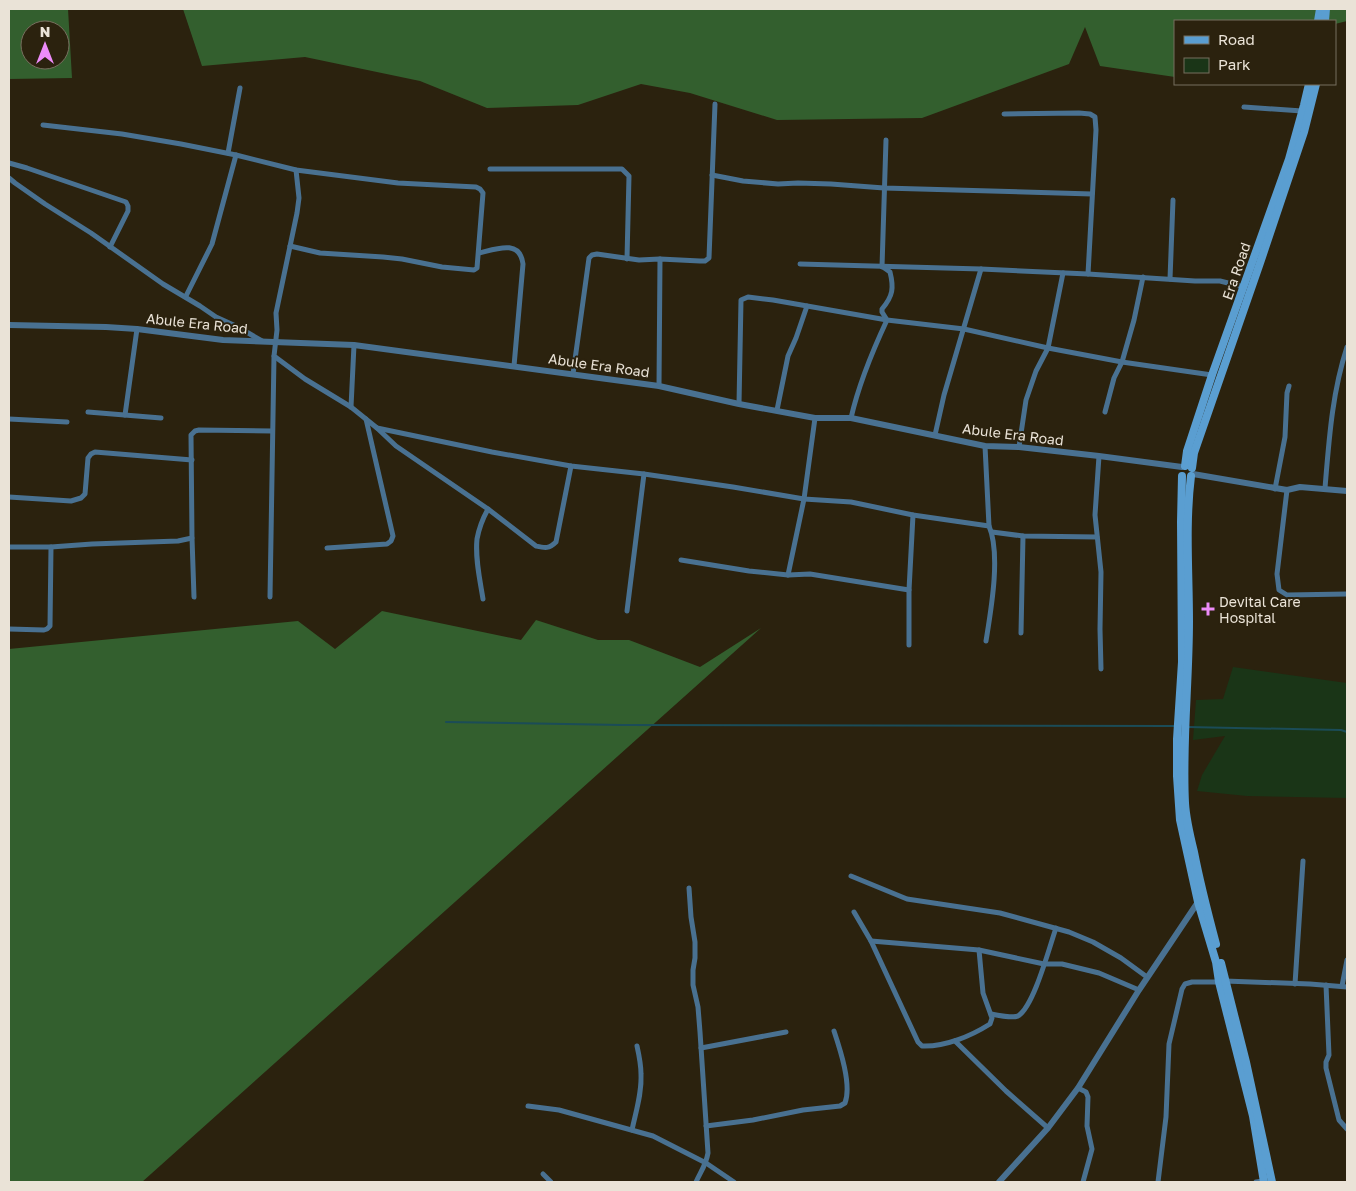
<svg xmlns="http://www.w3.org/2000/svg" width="1356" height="1191" font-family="'Golos Text',sans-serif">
	<rect width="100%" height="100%" fill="#2b220e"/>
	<!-- green -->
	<path fill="#1a3517" d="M1233,667l114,16v115l-100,-2 -50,-5 5,-16 23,-39 -32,4 3,-40 27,-1z"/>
	<!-- forest -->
	<g fill="#335f2e" fill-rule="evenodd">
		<path d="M9,9h59l4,69 -63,1zM30,30h30v30h-30z"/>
		<path d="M183,9h1164v12l-12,3v-3h-160v56l-75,-11 -15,-39 -16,37 -147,54 -145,2 -87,-27 -49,-9 -63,21 -91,3 -67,-27 -115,-24 -103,9z"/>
		<path d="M382,611l139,29 15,-20 62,20h31l71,27 61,-39 -619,554h-133v-533l289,-28 37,28z"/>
	</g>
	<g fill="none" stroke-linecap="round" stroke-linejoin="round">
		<!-- stream -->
		<g stroke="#1b4c57" stroke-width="2">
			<path d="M446,722l176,3 553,1"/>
			<path d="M1187,727l154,3 6,2"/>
		</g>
		<!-- minor -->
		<g stroke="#497191" stroke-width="5">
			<path d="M1244,107l58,4"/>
			<path d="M1004,114l75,-1 11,1 5,3 1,13 -8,144"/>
			<path d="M43,125l79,9 59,10 55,11 60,15 102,13 78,4 4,2 3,4 -6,75 -3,2 -32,-3 -40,-8 -19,-2 -63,-4 -30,-7"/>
			<path d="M228,153l12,-65"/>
			<path d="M9,163l18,5 99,34 2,4v5l-18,36"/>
			<path d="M490,169h132l7,7 -2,83"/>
			<path d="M296,170l3,28 -2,15 -21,100 1,17 -3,26 31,23 46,28 26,21 115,24 79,14 73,8 89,13 71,12 47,3 62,13 76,11"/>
			<path d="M712,175l31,6 35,3 20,-1 33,1 53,4 208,6"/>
			<path d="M9,178l6,5 30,21 46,29 72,51 37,22 16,11 22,10 24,14"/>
			<path d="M479,253c17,-4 41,-14 44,11l-9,102"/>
			<path d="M800,264l181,5 107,5 107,7h25l24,6"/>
			<path d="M882,267l4,-127"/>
			<path d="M1170,279l3,-79"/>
			<path d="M186,296l26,-52 24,-89"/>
			<path d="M573,374l16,-116 3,-3 5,-1 42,6 21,-1 40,2h5l4,-3 6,-154"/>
			<path d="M659,386l1,-127"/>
			<path d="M739,404l2,-104 7,-3 25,3 114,20 77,9 84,19 74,14 90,13"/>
			<path d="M351,407l3,-62"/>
			<path d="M777,410l11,-54 8,-18 11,-32"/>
			<path d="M88,412l73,6"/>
			<path d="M1105,412l9,-34 8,-16 12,-42 9,-43"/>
			<path d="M125,415l12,-86"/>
			<path d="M851,418c8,-35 21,-66 36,-98l-5,-8v-3c11,-13 12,-21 8,-37l-7,-5"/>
			<path d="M9,419l58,3"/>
			<path d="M377,428l19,18 92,63 48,37c9,2 13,3 20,-4l15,-76"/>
			<path d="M935,435l9,-40 37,-126"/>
			<path d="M985,446l4,80c12,28 2,84 -3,115"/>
			<path d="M1019,447l7,-47 10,-29 12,-23 15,-75"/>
			<path d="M1099,456l-4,59 6,57 -1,57 1,40"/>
			<path d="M1325,488c4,-48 7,-95 22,-141"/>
			<path d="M1275,489l10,-52 2,-44 2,-7"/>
			<path d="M1287,490l-10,84 2,16 8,5 60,-1"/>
			<path d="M9,497l62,4 10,-3 4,-4 3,-36 3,-4 4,-2 97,8"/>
			<path d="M992,532l31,4 74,1"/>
			<path d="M192,538l2,59"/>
			<path d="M9,547h42l41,-3 86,-3 14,-3 -1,-103 4,-4 4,-1 73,1"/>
			<path d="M327,548l60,-4 4,-3 2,-5 -27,-117"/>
			<path d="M681,560l68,11 39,4 22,-1 99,16"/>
			<path d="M788,575l16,-76 11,-81"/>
			<path d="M270,597l4,-241"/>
			<path d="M483,599c-3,-19 -8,-40 -6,-60 2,-11 6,-21 11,-30"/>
			<path d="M627,611l17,-137"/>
			<path d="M9,629l35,1 3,-1 3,-3 1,-79"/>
			<path d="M1021,633l2,-97"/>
			<path d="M909,645v-55l4,-75"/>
			<path d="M851,876l56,23 93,14 69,19 24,10 28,16 26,19"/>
			<path d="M689,888l2,29 4,25v16l-2,12v15l5,22 2,25 8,121c-2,12 -7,18 -12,29"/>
			<path d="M854,912l17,29 47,101 4,4c23,1 49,-10 68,-22l2,-6 -9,-25 -4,-43"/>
			<path d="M871,941l108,9 65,14h18l37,9 40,17"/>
			<path d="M1225,981l85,3 37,3"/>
			<path d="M1295,984l8,-123"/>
			<path d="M1326,985l3,70 -3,7v6l13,52 8,9"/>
			<path d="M1342,986l5,-26"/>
			<path d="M991,1014c5,1 23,4 27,2 16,-10 31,-68 38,-88"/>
			<path d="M955,1041l51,50 42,37"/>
			<path d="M701,1048l85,-16"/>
			<path d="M1078,1088l8,4 2,5 -1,29 5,23 -9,33"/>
			<path d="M528,1106l31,4 94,26 53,27 28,19"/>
			<path d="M706,1126l47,-6 50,-10 37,-4 5,-3c7,-18 -5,-54 -11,-72"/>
			<path d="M632,1130c4,-19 10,-37 9,-56 0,-9 -2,-19 -4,-28"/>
			<path d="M543,1174l8,8"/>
			<path d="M1158,1182l8,-65 3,-73 13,-55 3,-5 7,-2h27"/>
			<path d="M1256,1182l7,-1"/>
		</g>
		<!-- tertiary -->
		<g stroke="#497191" stroke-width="6">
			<path d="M9,325l97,2 31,2 86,11 131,5 305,41 80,18 76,14h36l134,28 34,1 80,9 83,11"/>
			<path d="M1193,474l94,16 13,-3 47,4"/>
			<path d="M999,1182l49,-54 30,-40 61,-98 59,-88"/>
		</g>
		<!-- secondary -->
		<g stroke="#5a9ed1" stroke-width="8">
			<path d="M1318,21l2,-12"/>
			<path d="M1325,21l1,-12"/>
			<path d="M1185,466l2,-15 25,-76 77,-216 15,-54 5,-21"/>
			<path d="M1192,468l2,-15 66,-190 44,-131 12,-48"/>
			<path d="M1182,476l-1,46 1,140 -5,77v37l3,44 18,82 18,60 3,20 34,134 11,66"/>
			<path d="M1191,476c-6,48 -2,97 -2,145 0,61 -7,121 -4,182 1,17 5,33 9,49 6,31 14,62 22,92"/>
			<path d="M1221,963l25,99 26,120"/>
		</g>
	</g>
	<!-- markers -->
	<path fill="#ed8cf9" stroke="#2b220e" stroke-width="2" d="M1205.5 601.5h5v5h5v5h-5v5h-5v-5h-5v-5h5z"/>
	<g text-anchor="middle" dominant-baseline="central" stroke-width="4" stroke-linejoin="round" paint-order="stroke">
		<!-- street labels -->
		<g font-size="14" fill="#eae3d7" stroke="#2b220e">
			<text transform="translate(1236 271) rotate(-71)">Era Road</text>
			<text transform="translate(197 323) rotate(6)">Abule Era Road</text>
			<text transform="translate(599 365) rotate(8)">Abule Era Road</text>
			<text transform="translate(1013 434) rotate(7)">Abule Era Road</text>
		</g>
		<!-- poi labels -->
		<g font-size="14" fill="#eae3d7" stroke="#2b220e" text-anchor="start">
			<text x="1219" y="601">Devital Care<tspan x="1219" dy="16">Hospital</tspan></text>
		</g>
	</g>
	<!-- border -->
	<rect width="1356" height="1191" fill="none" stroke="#eae3d7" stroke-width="20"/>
	<!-- legend -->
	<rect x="1174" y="20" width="162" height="65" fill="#2b220e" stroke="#776f5e"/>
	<rect x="1184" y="36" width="25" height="8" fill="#5a9ed1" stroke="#776f5e"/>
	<text x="1218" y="45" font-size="15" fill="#eae3d7">Road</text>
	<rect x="1184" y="58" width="25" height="15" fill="#1a3517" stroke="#776f5e"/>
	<text x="1218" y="70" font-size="15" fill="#eae3d7">Park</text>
	<!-- north arrow -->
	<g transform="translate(45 45)"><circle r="24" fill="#2b220e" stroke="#776f5e"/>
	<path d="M0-4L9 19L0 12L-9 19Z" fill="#ed8cf9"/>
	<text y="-8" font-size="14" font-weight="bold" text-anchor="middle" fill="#eae3d7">N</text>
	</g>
</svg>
